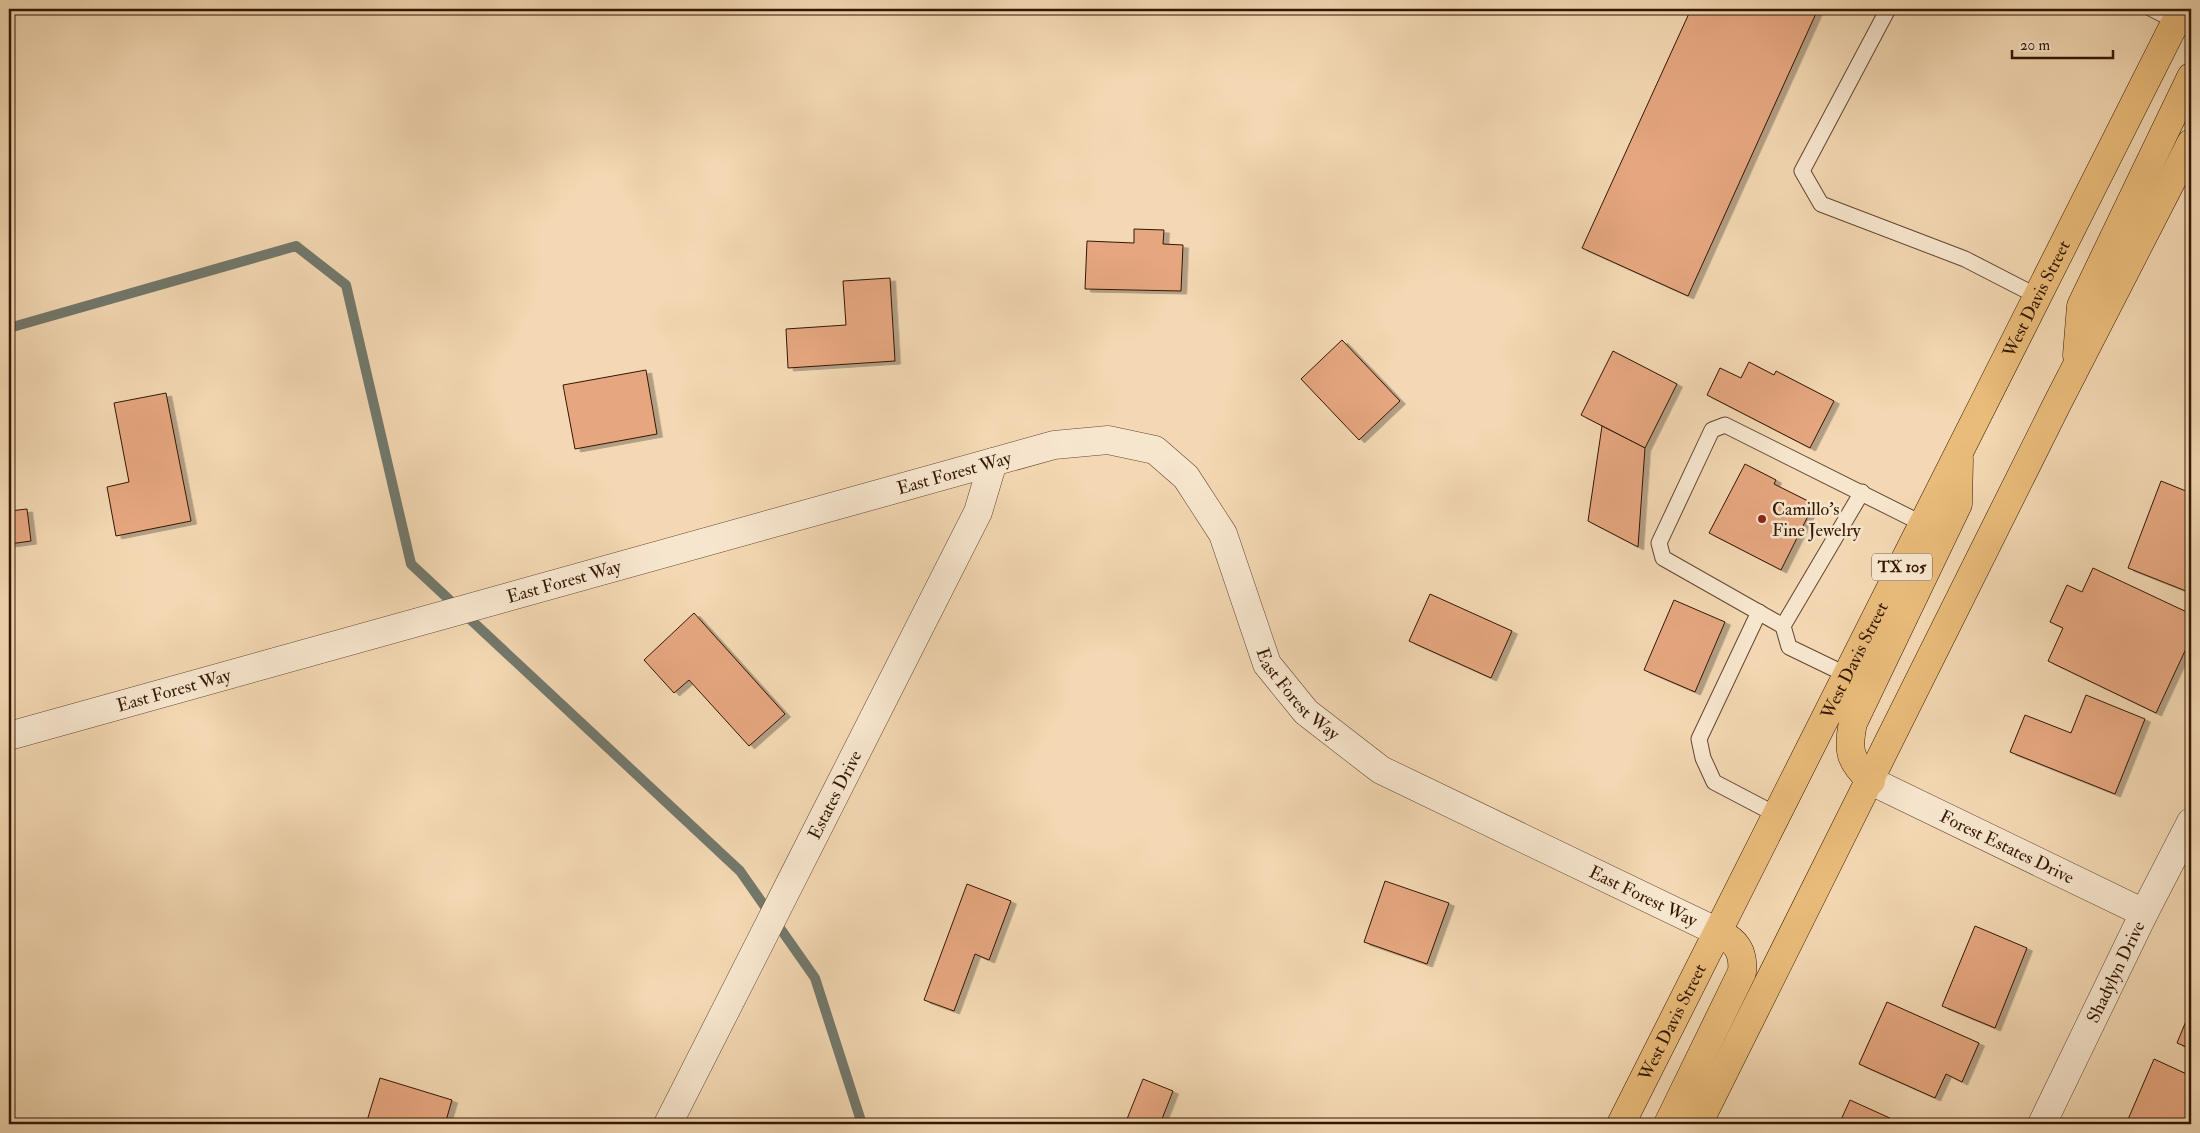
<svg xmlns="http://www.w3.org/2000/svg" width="2200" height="1133" font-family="'IM FELL Double Pica',serif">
	<defs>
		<filter id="shadow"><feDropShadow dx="5.5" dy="3" stdDeviation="0" flood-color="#0004"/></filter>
	</defs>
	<rect width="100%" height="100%" fill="#f3d8b3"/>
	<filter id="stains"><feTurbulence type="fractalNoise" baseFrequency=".004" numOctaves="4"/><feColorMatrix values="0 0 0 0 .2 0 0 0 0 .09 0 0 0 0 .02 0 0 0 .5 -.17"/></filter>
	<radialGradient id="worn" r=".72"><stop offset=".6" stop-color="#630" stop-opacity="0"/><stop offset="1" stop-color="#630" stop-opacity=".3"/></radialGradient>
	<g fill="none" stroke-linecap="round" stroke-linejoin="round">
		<!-- stream -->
		<path stroke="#72786c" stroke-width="10" d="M9,328l287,-82 50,39 65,279 329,307 75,107 47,146"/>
	</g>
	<!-- building -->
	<g fill="#e6a780" stroke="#321602" filter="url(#shadow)">
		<path d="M1691,9h127l-130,287 -106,-48z"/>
		<path d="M1134,229l30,1 -1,14 20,1 -2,46 -96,-2 2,-48 47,2z"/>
		<path d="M890,278l5,83 -107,7 -2,-39 60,-4 -3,-44z"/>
		<path d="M1342,340l58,61 -41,39 -58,-61z"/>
		<path d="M1613,351l64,33 -32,64 -64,-33z"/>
		<path d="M1749,362l25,13 2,-4 58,30 -24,47 -103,-53 13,-27 21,10z"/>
		<path d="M646,370l11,64 -82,15 -12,-64z"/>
		<path d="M166,393l25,128 -75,15 -9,-49 22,-5 -15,-79z"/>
		<path d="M1602,426l43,22 -7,99 -50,-26z"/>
		<path d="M1745,464l31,16 -2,4 40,20 -33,66 -72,-37z"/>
		<path d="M2161,481l30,12v100l-63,-25z"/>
		<path d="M27,509l4,32 -22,3v-33z"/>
		<path d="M2093,568l98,46v24l-35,75 -108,-52 15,-33 -13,-6 17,-37 15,7z"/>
		<path d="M1430,594l82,37 -21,47 -82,-37z"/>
		<path d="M1674,600l51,22 -30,70 -51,-22z"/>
		<path d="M694,613l91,101 -36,32 -60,-66 -15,13 -30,-33z"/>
		<path d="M2086,695l59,24 -30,75 -105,-42 15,-37 46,18z"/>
		<path d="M1385,881l64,22 -22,61 -63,-22z"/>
		<path d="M967,884l44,17 -22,59 -14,-6 -21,57 -30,-11z"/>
		<path d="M1975,926l52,22 -32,80 -53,-22z"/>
		<path d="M1887,1002l92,41 -17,39 -16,-8 -11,24 -76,-34z"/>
		<path d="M2191,1009v40l-14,-6z"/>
		<path d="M2154,1059l37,17v48h-65z"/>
		<path d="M380,1078l72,22 -7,24h-79z"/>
		<path d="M1143,1079l30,12 -13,33h-35z"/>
		<path d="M1850,1100l53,24h-64z"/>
	</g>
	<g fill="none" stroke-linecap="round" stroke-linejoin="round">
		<defs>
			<g id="lane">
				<path d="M1888,9l-86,162 19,33 144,55 72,37"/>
				<path d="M2152,9l24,12"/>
				<path d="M1759,612l-60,127 4,19 11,24 63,33"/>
				<path d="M1783,626l79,-134"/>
				<path d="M1847,675l-58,-28 -6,-21 -120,-68 -4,-15 53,-113 13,-5 198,99"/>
			</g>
			<g id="street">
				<path id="s1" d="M9,736l1045,-291 54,-5 47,10 31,27 37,57 44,130 39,48 75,58 337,162"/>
				<path id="s2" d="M1871,781l273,132"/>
				<path id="s3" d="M668,1124l310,-612 15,-50"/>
				<path id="s4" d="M2042,1124l102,-211 47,-91"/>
			</g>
			<g id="primary">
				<path d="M2077,355l4,-49 110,-229"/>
				<path d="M1871,781c-21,-20 -24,-30 -18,-58l105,-219 1,-45"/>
				<path id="s5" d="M1621,1124l561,-1115"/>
				<path d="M1668,1124l74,-152c2,-21 -6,-31 -24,-40"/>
				<path d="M1698,1124l359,-720 134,-261"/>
			</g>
		</defs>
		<!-- lane casing -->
		<use href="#lane" stroke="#62462e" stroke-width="17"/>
		<!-- street casing -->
		<use href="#street" stroke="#62462e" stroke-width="29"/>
		<!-- primary casing -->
		<use href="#primary" stroke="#321602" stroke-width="29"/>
		<!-- lane -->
		<use href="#lane" stroke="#f7e6ce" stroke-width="15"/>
		<!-- street -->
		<use href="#street" stroke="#f7e6ce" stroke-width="28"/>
		<!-- primary -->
		<use href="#primary" stroke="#eabc7a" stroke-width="28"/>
	</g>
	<!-- markers -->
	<circle fill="#8f2418" stroke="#f7e6ce" stroke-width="2" cx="1762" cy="519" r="5"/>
	<g text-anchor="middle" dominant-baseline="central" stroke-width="5" stroke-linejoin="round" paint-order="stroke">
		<!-- shield labels -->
		<rect fill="#f7e6ce" stroke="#6d543f" stroke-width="1" x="1872" y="553.5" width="60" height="27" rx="4"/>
		<g font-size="16" font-weight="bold" fill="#321602">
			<text x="1902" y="567">TX 105</text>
		</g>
		<!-- street labels -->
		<g font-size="18" fill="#321602" stroke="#f7e6ce">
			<text stroke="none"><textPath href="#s5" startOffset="924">West Davis Street</textPath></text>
			<text stroke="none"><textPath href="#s1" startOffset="981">East Forest Way</textPath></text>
			<text stroke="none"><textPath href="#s1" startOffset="576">East Forest Way</textPath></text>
			<text stroke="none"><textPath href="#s5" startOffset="519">West Davis Street</textPath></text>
			<text stroke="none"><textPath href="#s1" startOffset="171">East Forest Way</textPath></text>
			<text stroke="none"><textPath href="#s1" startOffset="1476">East Forest Way</textPath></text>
			<text stroke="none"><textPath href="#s3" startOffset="369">Estates Drive</textPath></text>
			<text stroke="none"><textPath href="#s2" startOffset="151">Forest Estates Drive</textPath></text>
			<text stroke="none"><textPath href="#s1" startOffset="1881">East Forest Way</textPath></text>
			<text stroke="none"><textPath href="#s4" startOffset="169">Shadylyn Drive</textPath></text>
			<text stroke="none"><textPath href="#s5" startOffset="114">West Davis Street</textPath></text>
		</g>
		<!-- poi labels -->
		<g font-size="18" fill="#321602" stroke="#f7e6ce" text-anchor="start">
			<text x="1772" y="509">Camillo's<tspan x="1772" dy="21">Fine Jewelry</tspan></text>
		</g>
	</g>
	<!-- margin -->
	<rect width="2200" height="1133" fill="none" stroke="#f3d8b3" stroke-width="30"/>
	<rect x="10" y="10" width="2180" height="1113" fill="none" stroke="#321602" stroke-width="2.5"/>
	<rect x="15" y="15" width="2170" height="1103" fill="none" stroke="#321602"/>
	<!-- scale -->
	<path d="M2012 50v8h101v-8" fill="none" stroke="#321602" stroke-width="2.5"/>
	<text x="2020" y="50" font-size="15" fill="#321602" stroke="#f7e6ce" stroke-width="4" paint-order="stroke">20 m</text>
	<rect width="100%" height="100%" filter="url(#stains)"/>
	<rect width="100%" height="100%" fill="url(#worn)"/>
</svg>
